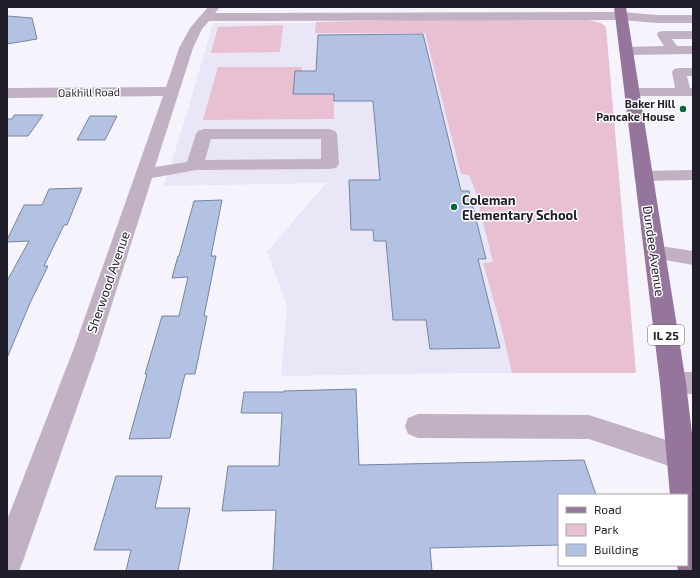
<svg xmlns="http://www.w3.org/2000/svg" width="700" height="578" font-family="'Exo 2',sans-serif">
	<rect width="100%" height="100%" fill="#f5f4fc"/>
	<!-- built -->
	<path fill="#e9e6f8" d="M593,22l20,351h-146l-186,3 6,-71 -20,-53 59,-69 -162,3 23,-73 26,-90z"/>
	<!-- green -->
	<g fill="#e8c0d2">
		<path d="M456,19l133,1 12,3 5,4 30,346h-124l-10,-43 -19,-67 10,-1 -18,-72 -6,-15 -8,-1 -36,-141h-110l1,-11z"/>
		<path d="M283,25l-3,27 -69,1 7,-26z"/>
		<path d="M218,67h84v4h-7l-2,23h41v25l-131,1z"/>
	</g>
	<!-- building -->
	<g fill="#b3c2e2" stroke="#7684a2">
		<path d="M7,16l25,2 5,21 -30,5z"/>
		<path d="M423,34l38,157h8l17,68h-8l22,89 -70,1 -4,-29h-33l-7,-79h-12l-1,-11h-22l-2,-50h31l-7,-79h-39v-7h-41l2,-23h21l2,-36z"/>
		<path d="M14,115h29l-15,21h-21v-17h5z"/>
		<path d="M90,116h27l-12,24h-28z"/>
		<path d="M82,188l-15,37h-3l-20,41h4l-18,37 -23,55v-77l22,-40 -22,1v-2l17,-35h18l7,-16z"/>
		<path d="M222,200l-11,56h5l-12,60h3l-12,58h-10l-15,64 -41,1 18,-65h-2l17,-58h17l9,-39 -16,1 6,-22h1l15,-55z"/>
		<path d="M356,389l3,76 225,-5 12,35h-37v50l-129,3 2,23h-159l3,-61 -54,1 6,-45h51l3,-53h-41l3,-21h40v-1z"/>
		<path d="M116,476h46l-7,32h35l-12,63h-52l5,-21h-37z"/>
	</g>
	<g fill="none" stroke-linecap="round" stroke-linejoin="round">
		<!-- minor -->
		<g fill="#c2b0c5" fill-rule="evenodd">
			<path d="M208,7h12l-5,6 406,-1 37,3h35v8h-35l-37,-3 -412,1 -7,8 -9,19 -38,119 32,-5 9,-28 2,-3 6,-2h125l6,2 2,3 2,30 -3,4 -6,1 -134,1 -44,8 -54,170 -75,213 -4,10h-12v-51l67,-172 89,-252 -156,2v-10l159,-1 13,-39 11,-20zM211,139h110v20l-116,1z"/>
			<path d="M663,31h30v8h-21l5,7h16v8l-67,1 -5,-1 -2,-3 2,-3 5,-1 38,-1 -7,-11 1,-3z"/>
			<path d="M679,68h14v8h-6l3,12h3v8h-61l-5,-1 -2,-3 2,-3 5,-1h43l-3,-16 2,-3z"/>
			<path d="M693,170v10l-50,1 -6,-1 -3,-4 3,-4 6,-1z"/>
			<path d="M654,245l39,6v14l-46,-8 -3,-5 3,-5z"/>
			<path d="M673,372h20v22h-20l-9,-4 -4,-7 4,-7z"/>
			<path d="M418,414l171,1 102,33c3,6 3,12 0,18l-10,4 -92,-31 -171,-1 -10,-4 -3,-8 3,-8z"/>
		</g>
		<!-- major -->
		<path fill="#96759c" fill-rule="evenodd" d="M614,7h12l60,376 7,59v129h-15l-1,-6h10v-70h-17l-10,-112z"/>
	</g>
	<!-- markers -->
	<g fill="#03683d" stroke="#fff" stroke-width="1.5">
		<circle cx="683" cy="109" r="4"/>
		<circle cx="454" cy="207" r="4"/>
	</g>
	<g text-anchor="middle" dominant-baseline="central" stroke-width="3" stroke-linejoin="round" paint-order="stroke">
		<!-- far-street labels -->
		<g font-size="11" fill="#211e2b" stroke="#fff">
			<text transform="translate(89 92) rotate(-1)">Oakhill Road</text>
		</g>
		<!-- far-poi labels -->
		<g font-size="11" font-weight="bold" fill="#211e2b" stroke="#fff" text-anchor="end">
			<text x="675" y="103">Baker Hill<tspan x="675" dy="13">Pancake House</tspan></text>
		</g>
		<!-- shield labels -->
		<rect fill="#fff" stroke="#64626b" stroke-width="1" x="648" y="325" width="36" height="20" rx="3"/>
		<g font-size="12" font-weight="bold" fill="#211e2b">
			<text x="666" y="335">IL 25</text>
		</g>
		<!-- poi labels -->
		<g font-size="13" font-weight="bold" fill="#211e2b" stroke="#fff" text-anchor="start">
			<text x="462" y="200">Coleman<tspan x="462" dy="15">Elementary School</tspan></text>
		</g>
		<!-- street labels -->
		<g font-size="13" fill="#211e2b" stroke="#fff">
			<text transform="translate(654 251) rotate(82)">Dundee Avenue</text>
			<text transform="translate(108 282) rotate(-71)">Sherwood Avenue</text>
		</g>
	</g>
	<!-- border -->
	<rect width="700" height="578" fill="none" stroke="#211e2b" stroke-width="16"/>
	<!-- legend -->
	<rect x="558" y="494" width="130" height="72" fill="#ffffff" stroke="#a6a5aa"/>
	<rect x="566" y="507" width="20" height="6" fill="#96759c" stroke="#a6a5aa"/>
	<text x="594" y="514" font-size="12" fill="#211e2b">Road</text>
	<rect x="566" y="524" width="20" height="12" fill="#e8c0d2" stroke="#a6a5aa"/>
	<text x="594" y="534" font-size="12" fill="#211e2b">Park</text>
	<rect x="566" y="544" width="20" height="12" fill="#b3c2e2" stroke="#a6a5aa"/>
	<text x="594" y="554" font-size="12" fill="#211e2b">Building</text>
</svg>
